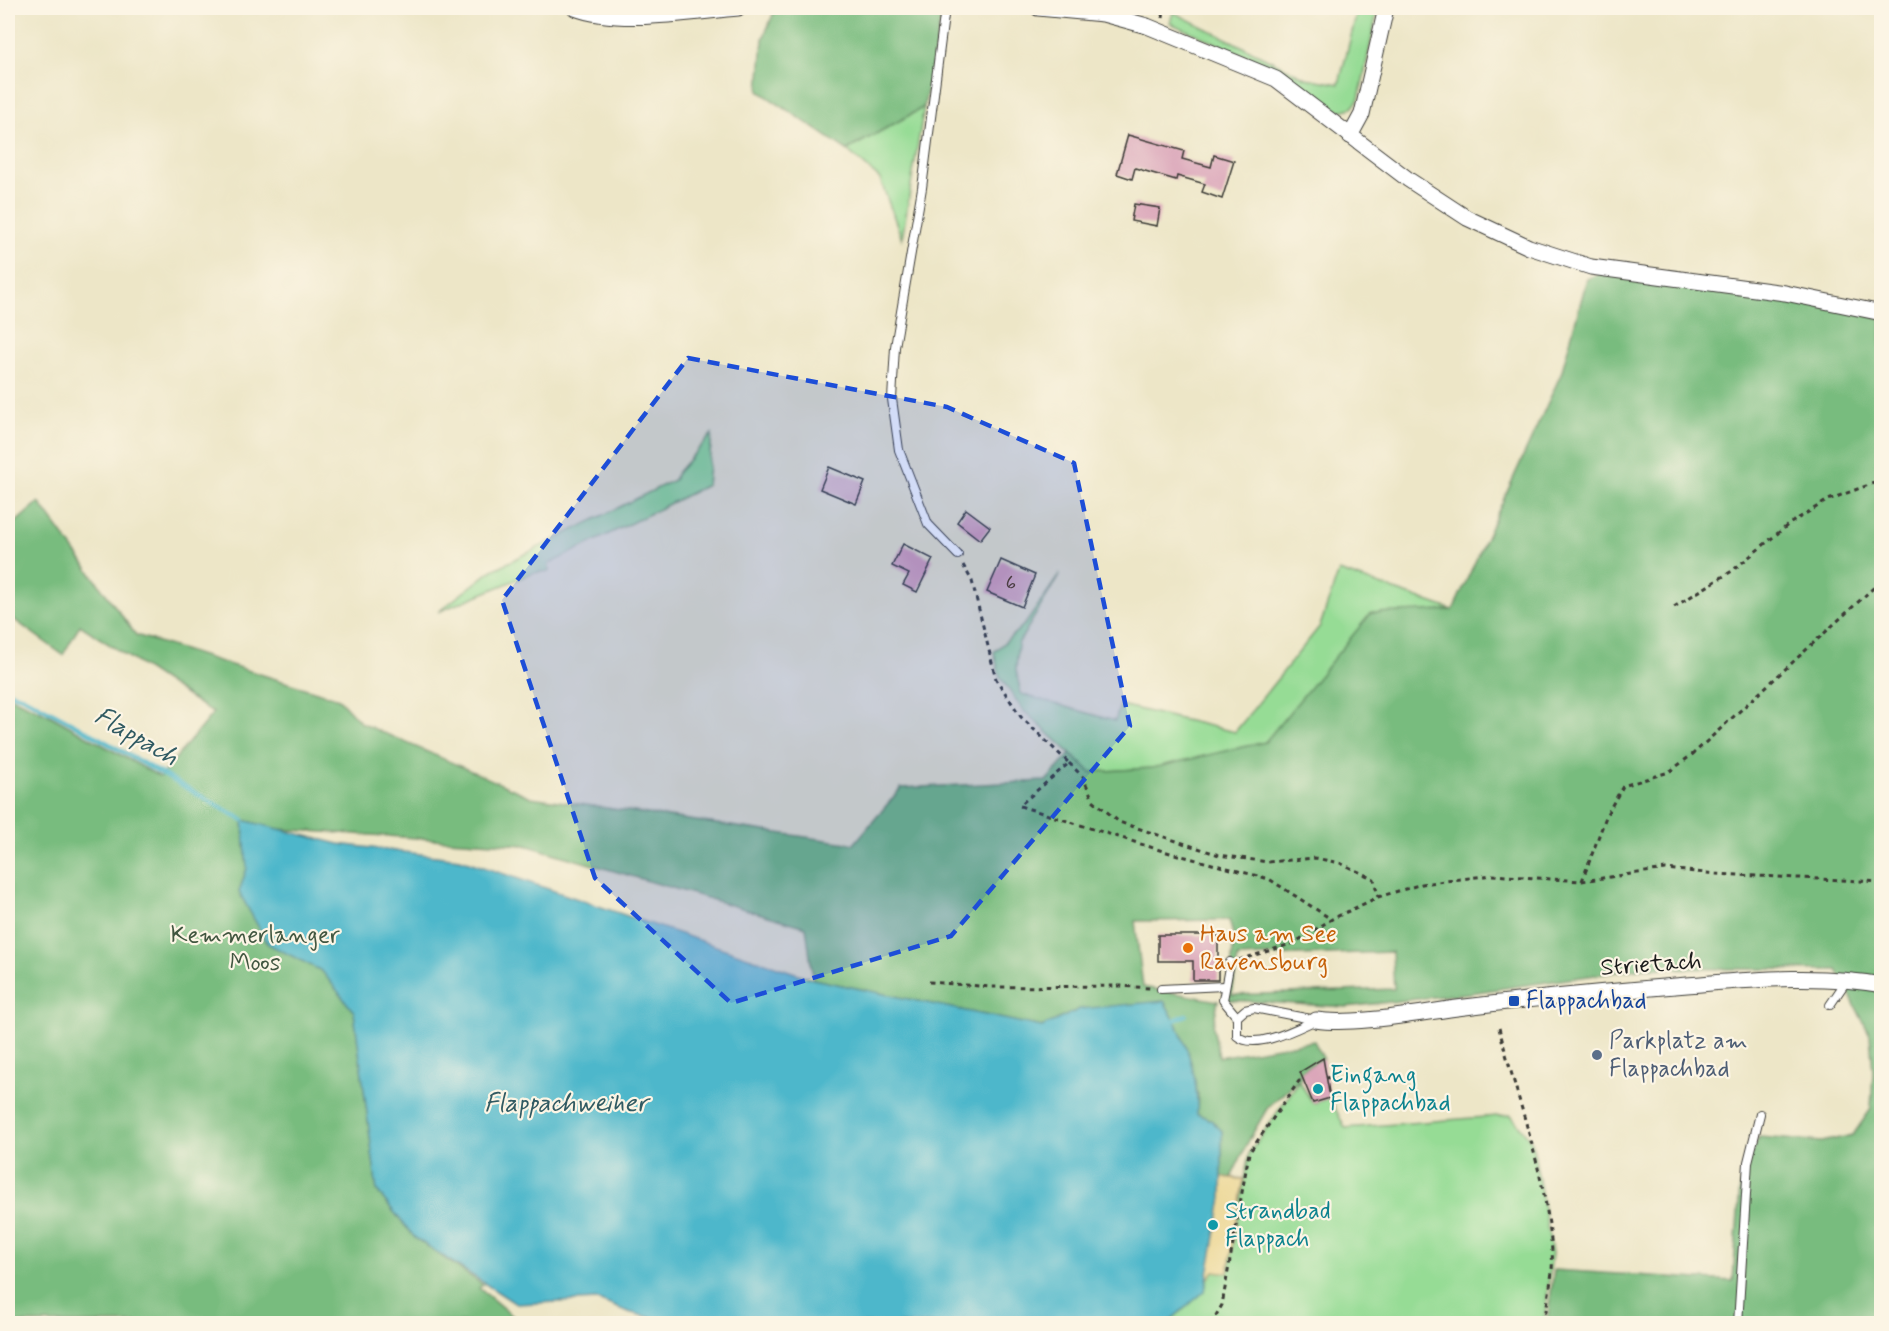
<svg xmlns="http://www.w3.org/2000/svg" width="1889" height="1331" font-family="Mynerve,sans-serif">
	<rect width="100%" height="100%" fill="#fcf5e5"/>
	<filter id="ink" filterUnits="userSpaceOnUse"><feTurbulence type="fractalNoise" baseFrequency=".0167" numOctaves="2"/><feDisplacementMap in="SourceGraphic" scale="12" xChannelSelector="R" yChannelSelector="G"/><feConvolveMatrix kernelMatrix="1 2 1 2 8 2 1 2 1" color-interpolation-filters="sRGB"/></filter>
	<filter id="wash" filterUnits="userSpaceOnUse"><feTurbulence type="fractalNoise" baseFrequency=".008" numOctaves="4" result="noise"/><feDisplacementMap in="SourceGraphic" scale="24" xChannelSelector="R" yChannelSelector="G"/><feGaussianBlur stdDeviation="1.35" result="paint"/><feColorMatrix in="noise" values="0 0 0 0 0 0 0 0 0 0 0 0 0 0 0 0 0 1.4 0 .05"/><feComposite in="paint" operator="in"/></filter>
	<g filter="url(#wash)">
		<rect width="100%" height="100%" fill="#ede6c7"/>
		<!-- green -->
		<g fill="#96dc95" stroke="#597c58" stroke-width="1.5">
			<path d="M1358,8h20l-19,91 -7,9 -12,3 -10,-3 -31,-24 -38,-21 -91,-40 3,-11 133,66 33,6z"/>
			<path d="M924,107l-22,132 -22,-60 -33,-29z"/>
			<path d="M712,434l-5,51 -158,79v7l-17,2 -94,39 53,-41 183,-91 3,-7z"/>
			<path d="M1339,571l114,39 -82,4 -105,128 -114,26 -61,4 -68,-62 -23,-33 -6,-25 32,-29 34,-49 -42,70 -2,26 5,24 94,27 5,-16 115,27 85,-106z"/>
			<path d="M1299,1081l14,22 17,-5 15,30 166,-13 21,27 20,111 -8,70 -377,1 18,-17 29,-37 14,2 21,-119z"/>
		</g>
		<!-- forest -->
		<g fill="#78bc7e" stroke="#4a6c4d" stroke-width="1.5" fill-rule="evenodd">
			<path d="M943,8l-19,99 -77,43 -88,-59 4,-52 11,-27z"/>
			<path d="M1598,274l177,21 106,23v1005h-334l7,-53 179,11 8,-110 18,-34 63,5 31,-7 18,-26 2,-37 -3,-37 -33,-65 -193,-2 -174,25 -124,14 -118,-7 6,-62 -5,-18 -94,1 8,66 75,14 -5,25 6,31 95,-16 9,17 -23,14 2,5 -34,30 -18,31 -19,40 -9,-1v-46l-11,-11 -14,-6 1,-21 -118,-84 -38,18 -229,-48 -7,-52 -281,-82 -248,-16 -34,-9 4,48 -8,24 29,52 54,27 32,41 23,179 38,47 68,47 -4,3 42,35h-513v-627l41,19 111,62 53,-64 -133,-88 -17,30 -55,-40v-86l31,-27 97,133 203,64 22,24 170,74 323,47 47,-56 145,-7 24,-27 21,18 61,-4 113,-26 106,-129 82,-3 108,-236 26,-95zM1392,952l2,37 -162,6 6,-38z"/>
		</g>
		<!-- sand -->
		<path fill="#eeda9e" stroke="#857b5d" stroke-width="1.5" d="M1196,1127l26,4v46l22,2 -16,94 -14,-2 -28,36z"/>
		<!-- water -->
		<path fill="#4eb7cb" stroke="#356a74" stroke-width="1.5" d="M243,820l96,24 121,15 353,120 229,48 38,-18 84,-8c21,35 35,72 33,113l14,6 11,11v67l-17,93 -39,33h-489l-49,-12 -30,-12 -82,4 -101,-66 -38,-47 -23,-179 -32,-41 -54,-27 -29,-52 8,-24z"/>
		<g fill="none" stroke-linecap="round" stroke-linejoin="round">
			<!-- stream -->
			<g stroke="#4eb7cb" stroke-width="4.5">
				<path d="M8,692l15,5 58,31 162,92"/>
				<path d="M1175,1020l11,-5"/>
			</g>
		</g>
		<g id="blocks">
			<!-- building -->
			<g fill="#d9a2b7">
				<path d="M1128,135l56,16 -2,8 29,8 3,-12 20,6 -12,38 -20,-7 3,-8 -28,-8 -1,4 -41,-12 -3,11 -15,-5z"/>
				<path d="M1134,204l26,4 -3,18 -26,-5z"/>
				<path d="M829,467l36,15 -9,22 -36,-15z"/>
				<path d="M966,509l24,18 -10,13 -23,-18z"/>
				<path d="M903,544l30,15 -16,33 -14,-7 6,-11 -17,-8z"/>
				<path d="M1001,560l34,15 -13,32 -35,-15z"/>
				<path d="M1158,935h60v45h-25v-19h-35z"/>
				<path d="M1323,1058l7,40 -17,5 -13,-31z"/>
			</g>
		</g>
	</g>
	<g filter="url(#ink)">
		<use href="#blocks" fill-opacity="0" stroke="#3b3a36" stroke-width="1.5"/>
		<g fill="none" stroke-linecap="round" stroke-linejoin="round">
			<defs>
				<g id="service">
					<path d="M945,8l-23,180 -27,159 -3,52 7,51 29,74 30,31"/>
					<path d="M1230,962l-7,38 14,17"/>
					<path d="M1161,989l63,-3"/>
					<path d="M1830,1005l17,-25"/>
					<path d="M1254,1008l62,12c-20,9 -61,31 -79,16v-19l8,-7z"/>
					<path d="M1738,1324l10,-162 12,-48"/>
				</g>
				<g id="minor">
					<path d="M575,8c44,17 116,4 163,0"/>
					<path d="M1038,8l65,6 44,12 129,53 133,101 58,38 62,29 62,20 194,26 97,20"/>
					<path d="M1350,136l12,-22 24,-106"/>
					<path d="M1316,1020c39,6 107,-8 149,-13 74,-9 148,-16 222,-22 64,-5 131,-12 195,0"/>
				</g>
			</defs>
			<!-- service casing -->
			<use href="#service" stroke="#3b3a36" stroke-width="10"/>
			<!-- minor casing -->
			<use href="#minor" stroke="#3b3a36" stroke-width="17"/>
			<!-- path -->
			<g stroke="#3b3a36" stroke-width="3" stroke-dasharray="4.5 4.5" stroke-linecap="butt">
				<path d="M1163,18l1,-10"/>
				<path d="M963,565l9,16 24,98 25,38 48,46 -49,42"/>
				<path d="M1674,607l58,-36 57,-47 39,-24 54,-20"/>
				<path d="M1069,763l14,14 10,23 26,22 100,33 49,7 47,-4 25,5 34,16 4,18"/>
				<path d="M1020,806l143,45 106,28 62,40"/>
				<path d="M1582,881l25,-67 16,-28 46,-14 24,-18 189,-174"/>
				<path d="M1239,960l55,-17 38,-24 46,-22 44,-13 70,-9 90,6 84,-12 50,5 166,8"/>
				<path d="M929,982l62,5 130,-1 29,2"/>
				<path d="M1499,1028c19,74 47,147 53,223 2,23 -5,50 -8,73"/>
				<path d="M1326,1078l9,-1"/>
				<path d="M29,1324h10"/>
				<path d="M1211,1324l11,-19 27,-152 50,-72h5"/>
			</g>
			<!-- service -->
			<use href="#service" stroke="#fff" stroke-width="8"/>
			<!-- minor -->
			<use href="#minor" stroke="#fff" stroke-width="15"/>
		</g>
	</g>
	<!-- marked area -->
	<path fill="#1d4ed8" fill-opacity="0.2" stroke="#1d4ed8" stroke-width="4.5" stroke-dasharray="12 8" stroke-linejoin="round" d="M688,358l259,49 127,56 56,263 -179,210 -220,67 -136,-125 -93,-278z"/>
	<!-- markers -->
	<circle fill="#e8710a" stroke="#fcf5e5" stroke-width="2" cx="1188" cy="948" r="6"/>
	<rect fill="#1a4fb4" stroke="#fcf5e5" stroke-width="2" x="1508" y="995" width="12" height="12" rx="3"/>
	<circle fill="#5c6f8a" stroke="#fcf5e5" stroke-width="2" cx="1597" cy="1055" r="6"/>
	<g fill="#0f9aa8" stroke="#fcf5e5" stroke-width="2">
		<circle cx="1318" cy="1089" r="6"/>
		<circle cx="1213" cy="1225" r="6"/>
	</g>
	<g text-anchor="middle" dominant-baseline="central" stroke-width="4.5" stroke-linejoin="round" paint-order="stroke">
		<!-- number labels -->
		<g font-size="21" fill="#4b3e43">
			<text x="1011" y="583">6</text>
		</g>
		<!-- food labels -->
		<g font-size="24" fill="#c56008" stroke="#fcf5e5" text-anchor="start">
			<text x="1200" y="934">Haus am See<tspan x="1200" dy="28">Ravensburg</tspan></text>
		</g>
		<!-- park labels -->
		<g font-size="24" fill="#415640" stroke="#fcf5e5">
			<text x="255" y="935">Kemmerlanger<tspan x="255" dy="28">Moos</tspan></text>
		</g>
		<!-- street labels -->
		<g font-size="24" fill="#1c1c1c" stroke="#fcf5e5">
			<text transform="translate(1651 965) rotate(-4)">Strietach</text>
		</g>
		<!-- transit labels -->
		<g font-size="24" fill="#164399" stroke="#fcf5e5" text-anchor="start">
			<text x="1526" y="1001">Flappachbad</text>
		</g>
		<!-- service labels -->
		<g font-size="24" fill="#4e5e75" stroke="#fcf5e5" text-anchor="start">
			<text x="1609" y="1041">Parkplatz am<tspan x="1609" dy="28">Flappachbad</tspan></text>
		</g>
		<!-- culture labels -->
		<g font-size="24" fill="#0d838f" stroke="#fcf5e5" text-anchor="start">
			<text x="1330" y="1075">Eingang<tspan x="1330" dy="28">Flappachbad</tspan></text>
			<text x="1225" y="1211">Strandbad<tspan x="1225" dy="28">Flappach</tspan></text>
		</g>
		<!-- water labels -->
		<g font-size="26" font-style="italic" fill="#305a62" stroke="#fcf5e5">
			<text transform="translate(136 737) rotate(30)">Flappach</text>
			<text x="566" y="1104">Flappachweiher</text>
		</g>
	</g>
	<!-- margin -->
	<rect width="1889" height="1331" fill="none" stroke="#fcf5e5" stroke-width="30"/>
</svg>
